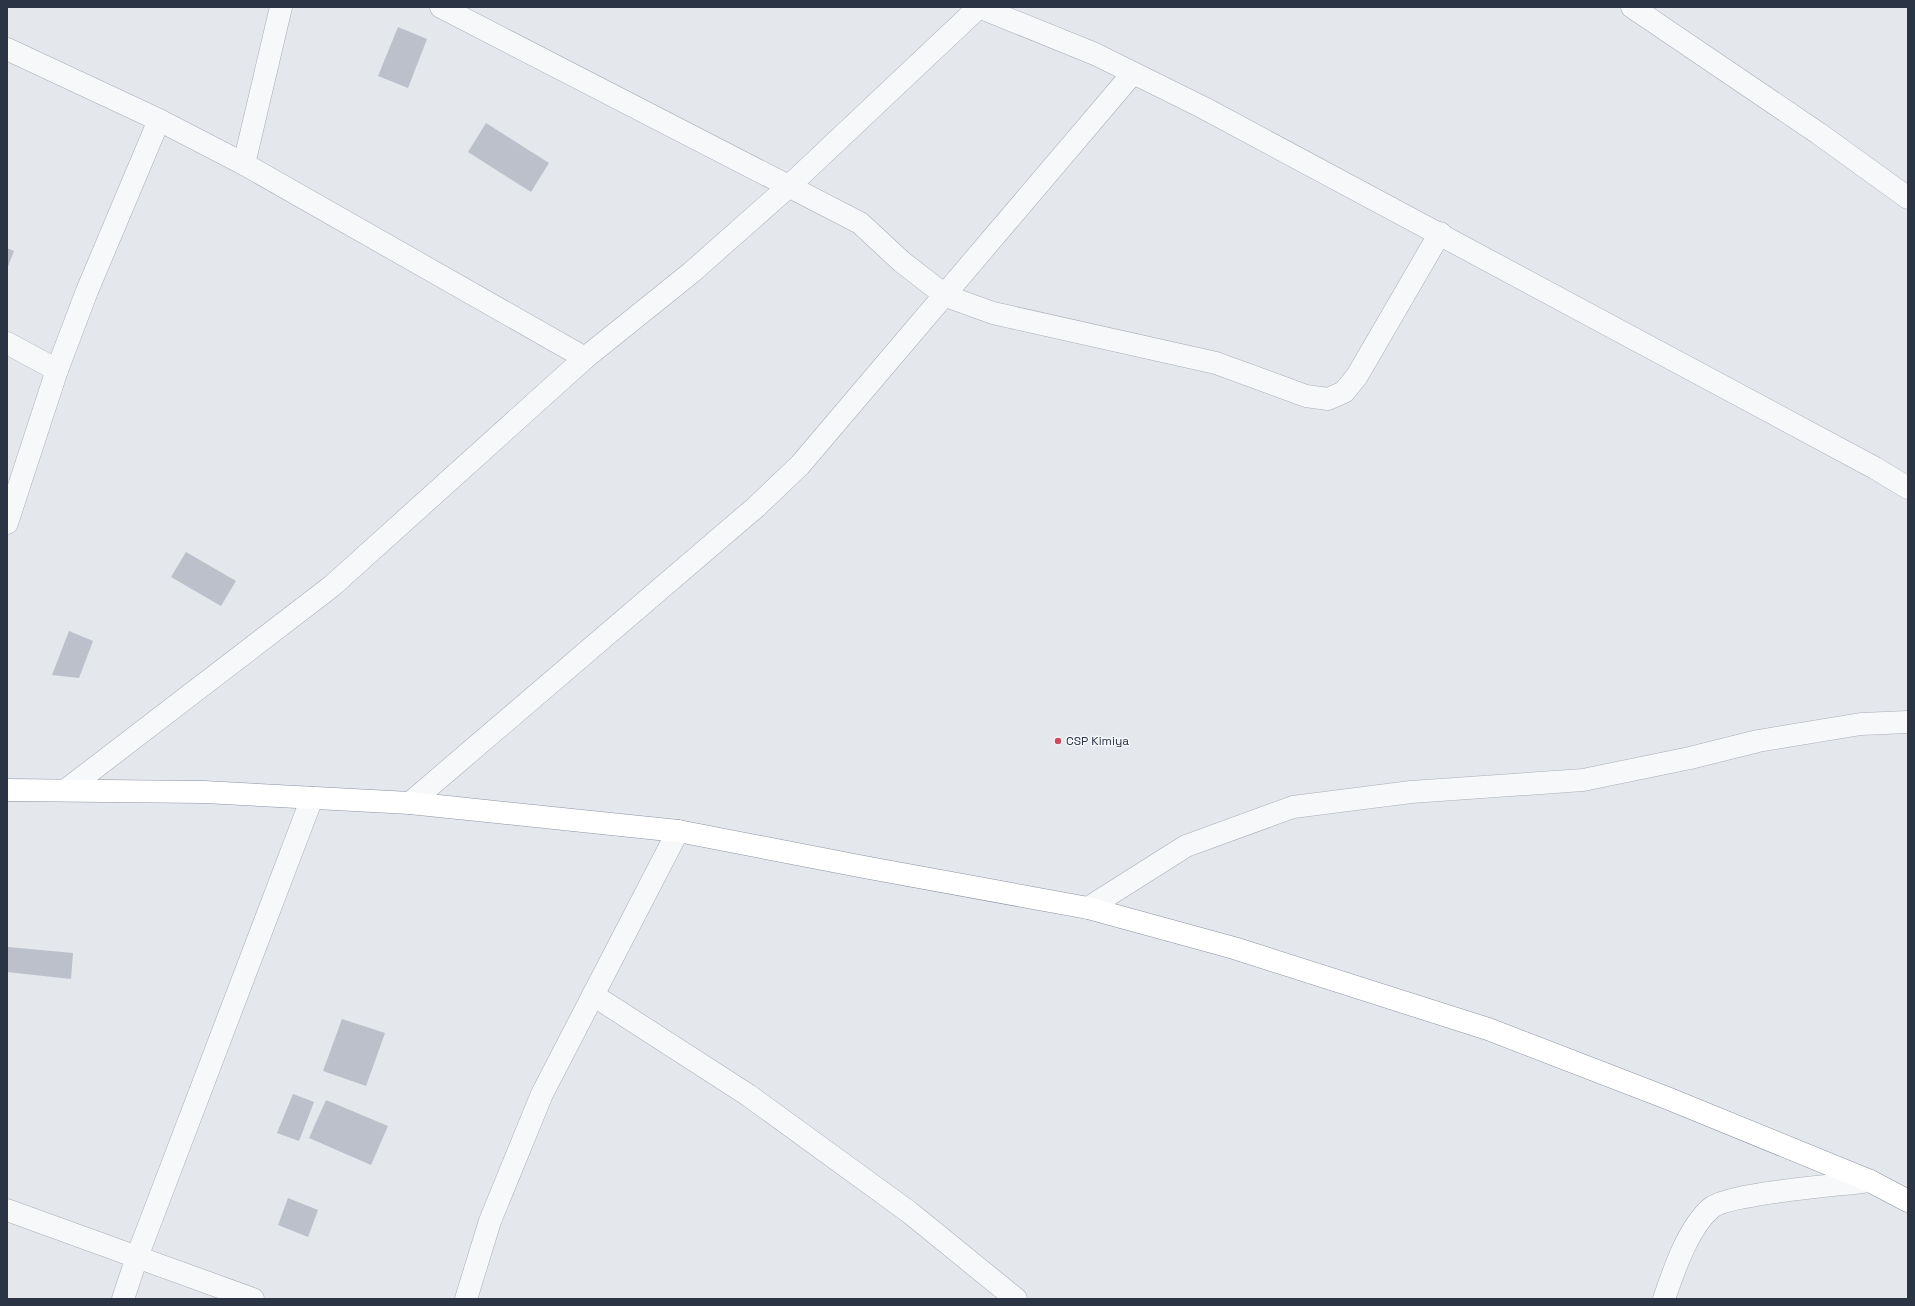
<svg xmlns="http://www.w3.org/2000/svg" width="1915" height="1306" font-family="'Space Grotesk',sans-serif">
	<rect width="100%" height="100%" fill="#e4e7ec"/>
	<!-- building -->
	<g fill="#bbc0ca">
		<path d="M398,27l29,12 -19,49 -30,-12z"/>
		<path d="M486,123l63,40 -18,29 -63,-40z"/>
		<path d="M7,248l7,3 -7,18z"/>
		<path d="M186,552l50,29 -15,25 -50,-29z"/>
		<path d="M69,631l24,10 -14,37 -27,-3z"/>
		<path d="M8,947l65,6 -2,26 -64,-7z"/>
		<path d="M342,1019l43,14 -19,53 -43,-15z"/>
		<path d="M293,1094l21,8 -15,39 -22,-8z"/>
		<path d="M326,1100l62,26 -17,39 -62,-27z"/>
		<path d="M288,1198l30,12 -10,27 -30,-12z"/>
	</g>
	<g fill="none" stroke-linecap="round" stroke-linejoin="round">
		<defs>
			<g id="minor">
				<path d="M441,7l419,216 42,39 44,34 47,17 223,50 90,33 22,3 16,-7 13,-16 83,-143"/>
				<path d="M979,7l116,47 109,54 671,360 33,20"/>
				<path d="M1632,7l186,126 90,65"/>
				<path d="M7,49l152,71 85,44 341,194"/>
				<path d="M244,164l37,-157"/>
				<path d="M7,343l50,27"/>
				<path d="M7,523l50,-153 30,-79 72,-171"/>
				<path d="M66,790l266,-204 253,-228 107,-86 96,-85 191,-180"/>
				<path d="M410,803l346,-296 44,-42 333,-392"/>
				<path d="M1088,908l98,-62 107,-39 118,-15 172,-12 107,-22 68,-17 103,-17 47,-2"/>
				<path d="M593,995l155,100 161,117 107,87"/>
				<path d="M7,1210l246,89"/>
				<path d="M123,1299l14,-42 175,-459"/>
				<path d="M466,1299l24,-78 52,-127 136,-263"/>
				<path d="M1664,1299c10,-29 24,-71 47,-91 18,-15 130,-23 159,-27"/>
			</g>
			<path id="highway" d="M7,790l197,2 206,11 268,28 186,36 224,41 146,40 254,81 179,69 203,83 38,20"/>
		</defs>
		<!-- minor casing -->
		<use href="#minor" stroke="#a9aeb7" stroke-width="23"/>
		<!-- highway casing -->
		<use href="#highway" stroke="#8b94a3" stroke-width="23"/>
		<!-- minor -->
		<use href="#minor" stroke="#f7f8fa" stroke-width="22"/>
		<!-- highway -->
		<use href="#highway" stroke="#fff" stroke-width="22"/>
	</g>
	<!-- markers -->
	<circle fill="#d1495b" stroke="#f4f6f9" stroke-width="1.5" cx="1058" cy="741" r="4"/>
	<g text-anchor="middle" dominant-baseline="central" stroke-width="3" stroke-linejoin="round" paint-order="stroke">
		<!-- poi labels -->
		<g font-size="12" fill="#2b3445" stroke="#f4f6f9" text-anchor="start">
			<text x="1066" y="741">CSP Kimiya</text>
		</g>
	</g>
	<!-- border -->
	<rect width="1915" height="1306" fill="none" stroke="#2b3445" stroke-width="16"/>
</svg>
